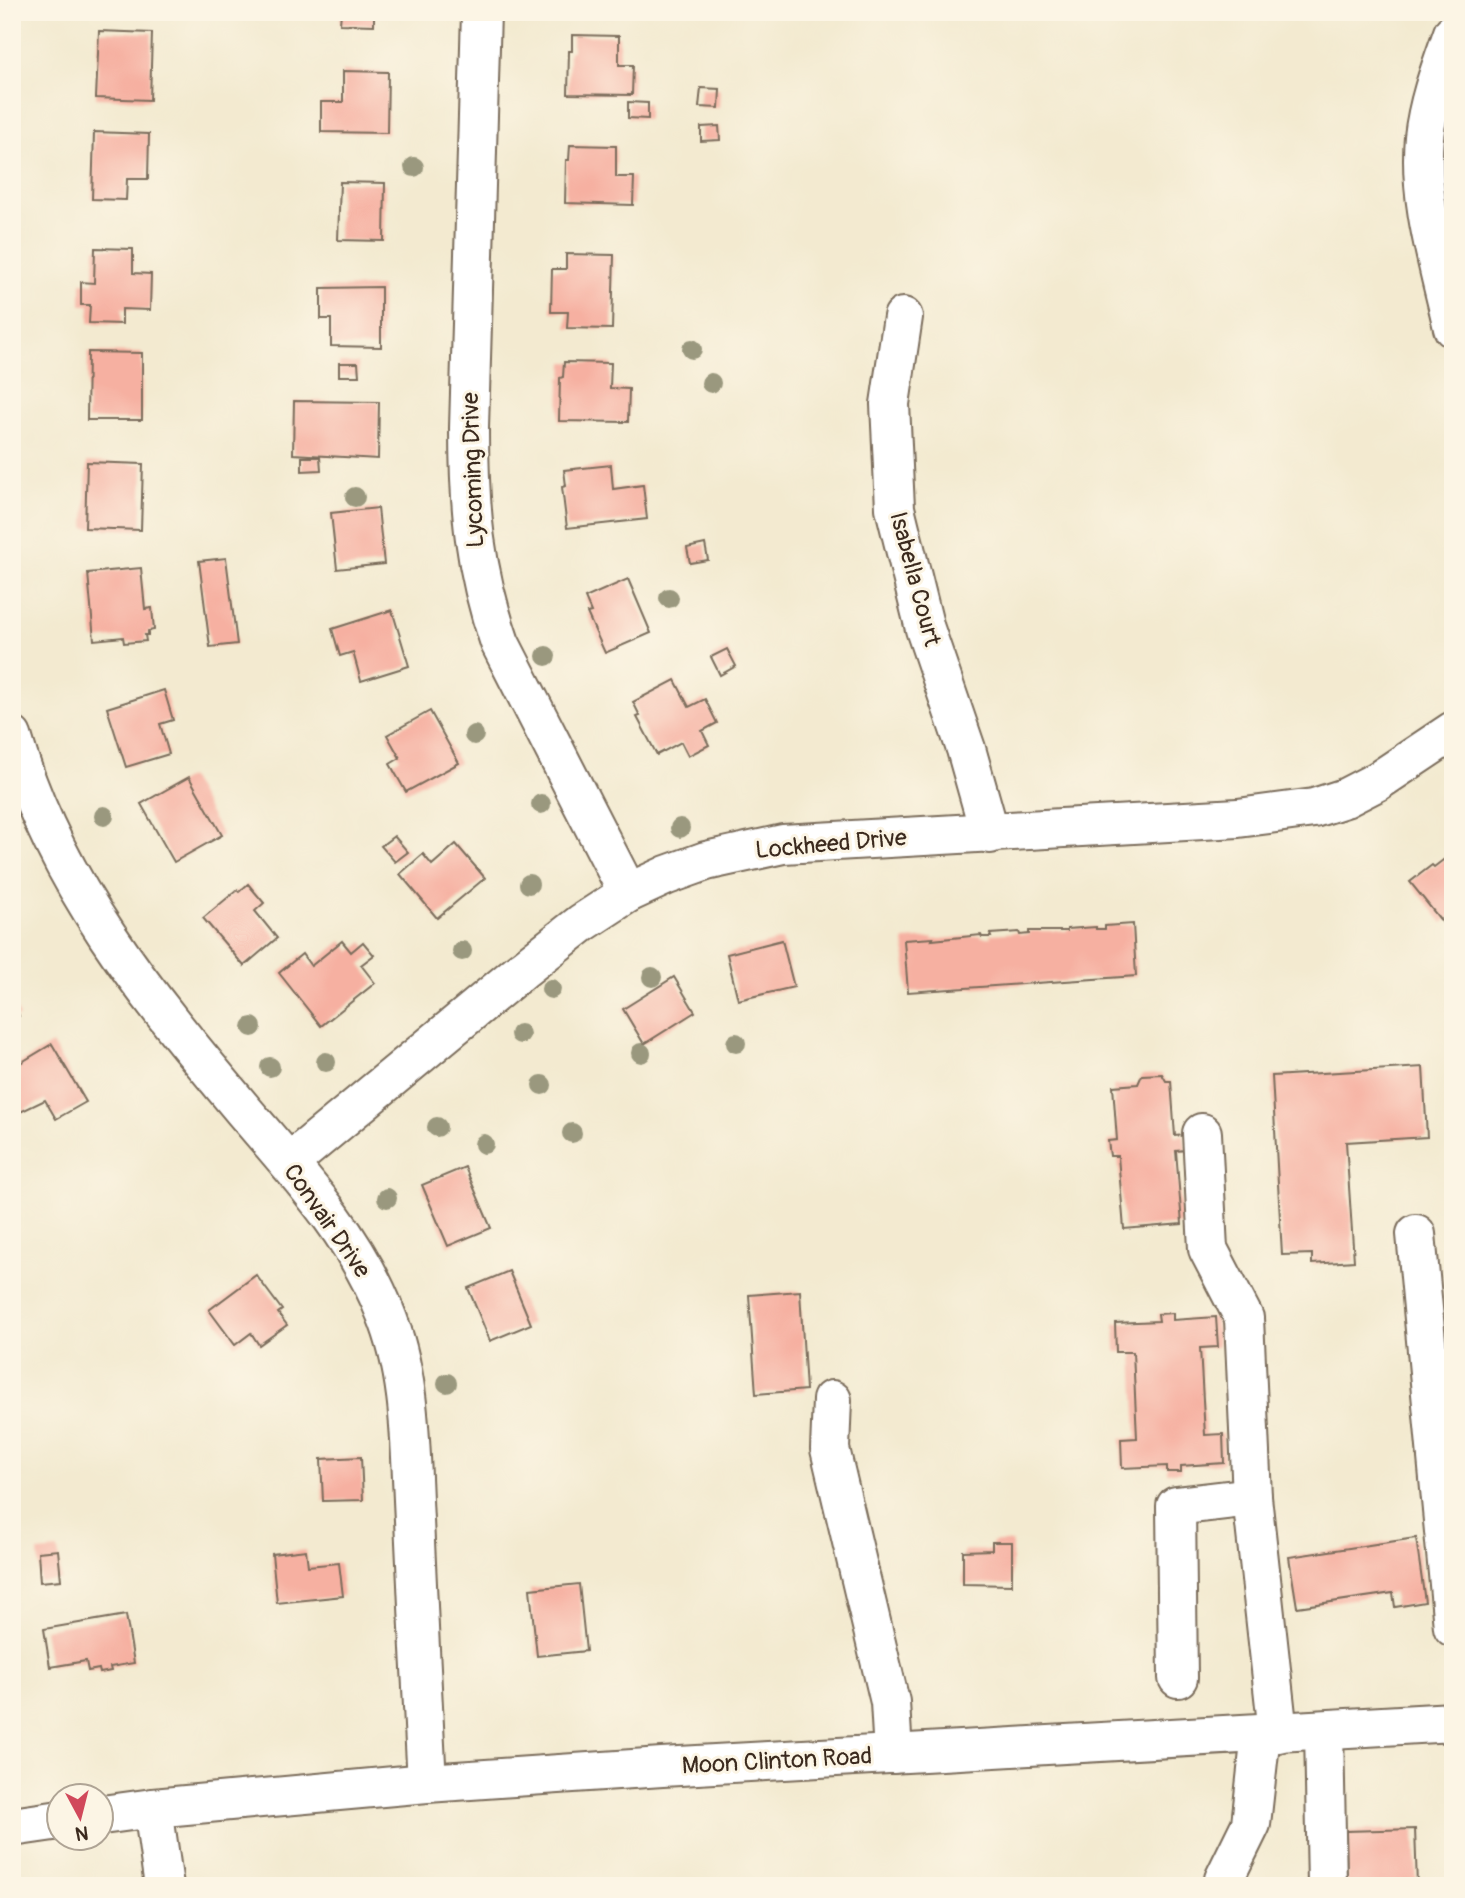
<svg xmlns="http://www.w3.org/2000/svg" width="1465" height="1898" font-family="Pangolin,sans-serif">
	<rect width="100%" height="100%" fill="#fcf5e5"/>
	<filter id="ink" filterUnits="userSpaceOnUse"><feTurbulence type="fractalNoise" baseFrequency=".0143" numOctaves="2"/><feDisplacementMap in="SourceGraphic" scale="14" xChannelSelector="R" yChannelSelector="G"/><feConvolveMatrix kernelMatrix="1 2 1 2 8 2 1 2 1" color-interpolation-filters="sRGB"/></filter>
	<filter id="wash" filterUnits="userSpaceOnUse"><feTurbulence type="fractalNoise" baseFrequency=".00686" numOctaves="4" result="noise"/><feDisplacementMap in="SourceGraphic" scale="28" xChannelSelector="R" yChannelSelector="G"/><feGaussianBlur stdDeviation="1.57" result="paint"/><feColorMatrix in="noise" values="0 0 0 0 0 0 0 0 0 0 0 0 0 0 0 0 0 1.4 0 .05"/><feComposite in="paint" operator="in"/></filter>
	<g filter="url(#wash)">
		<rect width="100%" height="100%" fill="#f3ead0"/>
		<g id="blocks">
			<!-- building -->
			<g fill="#f6b0a1">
				<path d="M341,12h47v4l-14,-1v10l-34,-1z"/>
				<path d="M99,31l53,2 -2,67 -54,-2z"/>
				<path d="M572,35l47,1v29h14l-1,30 -64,-1 1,-43h3z"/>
				<path d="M343,71l45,1 -1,61 -66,-1v-30h22z"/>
				<path d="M701,88l19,1 -1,19 -20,-1z"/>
				<path d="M628,102l20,1v16l-20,-1z"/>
				<path d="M719,126l1,14 -19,1v-14z"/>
				<path d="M94,132l55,2 -1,45h-21l-1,21 -34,-1z"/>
				<path d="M570,145l46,1v31h18l-1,28 -68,-2 1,-43h3z"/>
				<path d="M340,182l45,1 -1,58 -46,-1z"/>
				<path d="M95,248l38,1v24l18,1 -1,36 -28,-1v15l-33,-1 1,-18h-9v-23l13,1z"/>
				<path d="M566,254l48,1 -2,74 -45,-1 1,-16h-17l1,-43h14z"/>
				<path d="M381,287v60l-50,-1v-27h-10v-31z"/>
				<path d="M88,352l54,1v67h-55z"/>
				<path d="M564,362l47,1 -1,25 19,1 -1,33 -69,-1 1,-43 3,-1z"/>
				<path d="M339,363h19l1,13h-20z"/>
				<path d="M294,401l85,1 -1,57 -85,-5z"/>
				<path d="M302,457h18l1,13 -19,1z"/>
				<path d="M87,462l56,2 -2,66 -56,-2z"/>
				<path d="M611,465l2,24 30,-4 4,34 -80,9 -5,-41 4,-1 -2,-16z"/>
				<path d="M378,508l6,56 -47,5 -6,-56z"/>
				<path d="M705,544l3,16 -18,3 -3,-15z"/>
				<path d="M226,558l11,86 -27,3 -11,-86z"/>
				<path d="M141,568l4,41 7,-1 2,22 -6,1v4h-3l1,6 -22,2 -1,-6 -29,3 -6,-67z"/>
				<path d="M628,579l23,54 -46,20 -18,-40 4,-1 -6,-14z"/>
				<path d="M392,610l17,56 -48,15 -8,-29 -13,4 -8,-27z"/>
				<path d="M727,649l9,17 -16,9 -9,-18z"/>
				<path d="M675,680l14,27 16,-8 12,24 -15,8 7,14 -21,11 -7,-14 -24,13 -20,-38 3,-1 -7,-14z"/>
				<path d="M164,690l9,30 -13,4 9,30 -43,13 -19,-59z"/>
				<path d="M430,711l29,52 -53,29 -16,-28 10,-6 -13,-23z"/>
				<path d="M189,777l33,58 -48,27 -33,-58z"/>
				<path d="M394,836l14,16 -13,10 -14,-16z"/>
				<path d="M456,844l29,34 -48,40 -37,-44 23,-20 9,11z"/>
				<path d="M1453,848v67l-10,8 -33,-41 22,-17 2,2 17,-13 -3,-3z"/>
				<path d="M248,884l16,19 -9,8 22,27 -33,28 -41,-48 34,-28 2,2z"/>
				<path d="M1133,924l3,52 -228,16 -4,-52 29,-2 -1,2 49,-5 1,2h9l-1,-3 29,-2 1,3 9,-1v-3h38v-2l29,-2v2h9v-3z"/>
				<path d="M782,940l12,47 -56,13 -11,-46z"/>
				<path d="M342,941l9,11 12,-10 11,13 -13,10 14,18 -54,43 -42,-53 23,-19 9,12z"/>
				<path d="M674,977l21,35 -51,32 -21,-35z"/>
				<path d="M12,998l7,18 -7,3z"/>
				<path d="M52,1044l34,58 -30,17 -11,-19 -33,16v-48z"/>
				<path d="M1423,1067l4,70 -81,5 8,119 -42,3v-10l-30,1 -10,-179z"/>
				<path d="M1162,1074l4,7h5l4,55 9,-1 2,15 -10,1 6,73 -58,5 -6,-73h-8l-2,-15 9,-1 -4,-54 25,-2 4,-9z"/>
				<path d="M465,1167l26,61 -43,18 -26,-61z"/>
				<path d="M509,1271l22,53 -41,17 -22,-53z"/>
				<path d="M256,1275l26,35 -4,3 9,12 -28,20 -8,-12 -16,12 -26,-35z"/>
				<path d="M800,1291l6,99 -50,4 -7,-99z"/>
				<path d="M1173,1313v7l43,-3 2,30 -18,1 5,87 18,-1 1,29 -43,3v6h-14v-6l-45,2 -1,-29 16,-1 -4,-86h-17l-1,-29 44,-2 -1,-7z"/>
				<path d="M361,1457l2,43 -40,1 -2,-42z"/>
				<path d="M1416,1538l9,64 -30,5 -2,-14 -96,14 -8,-50z"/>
				<path d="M992,1542h20v43l-49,-1v-33l29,-1z"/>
				<path d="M58,1550l3,30 -21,2 -2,-30z"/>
				<path d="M306,1550l2,16 31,-3 4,33 -66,7 -5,-49z"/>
				<path d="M579,1584l7,67 -49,5 -7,-67z"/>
				<path d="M126,1615l8,48 -24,4 1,4 -11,2 -1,-4 -11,2 -2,-10 -36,6 -6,-38z"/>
				<path d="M1415,1829l2,57h-70l-1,-55z"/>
			</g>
		</g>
	</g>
	<g filter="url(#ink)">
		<use href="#blocks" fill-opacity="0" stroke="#7b6d5c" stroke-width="2"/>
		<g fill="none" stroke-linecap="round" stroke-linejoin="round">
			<defs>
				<g id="minor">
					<path d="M481,12l-12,416c0,79 5,140 31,215l128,250"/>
					<path d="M1453,33c-12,34 -25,68 -29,104 -6,64 15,128 29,191"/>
					<path d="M903,317l-13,87 5,104 30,121 41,120 24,85"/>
					<path d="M12,736c42,147 135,260 232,375 53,62 111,124 141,201 27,65 25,138 29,208 4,88 8,175 13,263"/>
					<path d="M1202,1133l6,116 36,69 8,179 26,236"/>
					<path d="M289,1163l233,-193 60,-47 46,-30 39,-18 39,-14 77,-17 455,-26 76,-10 31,-10 33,-17 75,-50"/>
					<path d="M1416,1234l37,393"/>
					<path d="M832,1400l-2,49 60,253 3,52"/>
					<path d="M1178,1678l-2,-172 76,-9"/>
					<path d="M1324,1730l3,156"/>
					<path d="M153,1808l11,78"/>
					<path d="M102,1815l51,-7 274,-25 235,-16 791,-45"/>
					<path d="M12,1827l48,-7"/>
					<path d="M1224,1886v-7l27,-55 10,-90"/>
				</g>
			</defs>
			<!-- minor casing -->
			<use href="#minor" stroke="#7b6d5c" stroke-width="42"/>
			<!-- minor -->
			<use href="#minor" stroke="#fff" stroke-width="38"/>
		</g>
		<!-- trees -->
		<g fill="#9a987e">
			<circle cx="414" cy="167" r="10"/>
			<circle cx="692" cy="349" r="10"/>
			<circle cx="711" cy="383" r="10"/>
			<circle cx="355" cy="497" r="10"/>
			<circle cx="669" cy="598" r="10"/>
			<circle cx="546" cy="656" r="10"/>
			<circle cx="474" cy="735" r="10"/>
			<circle cx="541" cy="804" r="10"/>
			<circle cx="104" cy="816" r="10"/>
			<circle cx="680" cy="828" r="10"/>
			<circle cx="529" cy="884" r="10"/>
			<circle cx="462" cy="951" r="10"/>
			<circle cx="652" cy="977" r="10"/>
			<circle cx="551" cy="989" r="10"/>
			<circle cx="252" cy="1027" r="10"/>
			<circle cx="520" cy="1034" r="10"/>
			<circle cx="736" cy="1043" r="10"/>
			<circle cx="641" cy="1053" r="10"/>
			<circle cx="326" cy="1062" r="10"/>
			<circle cx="270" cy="1067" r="10"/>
			<circle cx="542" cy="1085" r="10"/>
			<circle cx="437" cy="1127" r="10"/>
			<circle cx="572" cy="1133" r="10"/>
			<circle cx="484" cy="1144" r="10"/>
			<circle cx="387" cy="1198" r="10"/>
			<circle cx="447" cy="1383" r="10"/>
		</g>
	</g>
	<g text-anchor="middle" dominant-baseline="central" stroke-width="6" stroke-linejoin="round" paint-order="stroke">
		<!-- street labels -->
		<g font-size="24" fill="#3b2a1e" stroke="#fcf5e5">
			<text transform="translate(473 470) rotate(-92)">Lycoming Drive</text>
			<text transform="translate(915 579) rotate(75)">Isabella Court</text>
			<text transform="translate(831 844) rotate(-5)">Lockheed Drive</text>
			<text transform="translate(327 1221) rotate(55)">Convair Drive</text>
			<text transform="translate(777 1761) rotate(-3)">Moon Clinton Road</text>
		</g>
	</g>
	<!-- margin -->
	<rect width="1465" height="1898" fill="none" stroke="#fcf5e5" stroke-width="42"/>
	<!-- north arrow -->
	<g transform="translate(80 1817) rotate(173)"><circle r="33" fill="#fcf5e5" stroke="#afa495" stroke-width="2"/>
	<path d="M0-5L12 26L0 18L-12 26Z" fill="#d1495b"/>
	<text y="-10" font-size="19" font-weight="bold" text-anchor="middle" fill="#3b2a1e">N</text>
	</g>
</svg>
